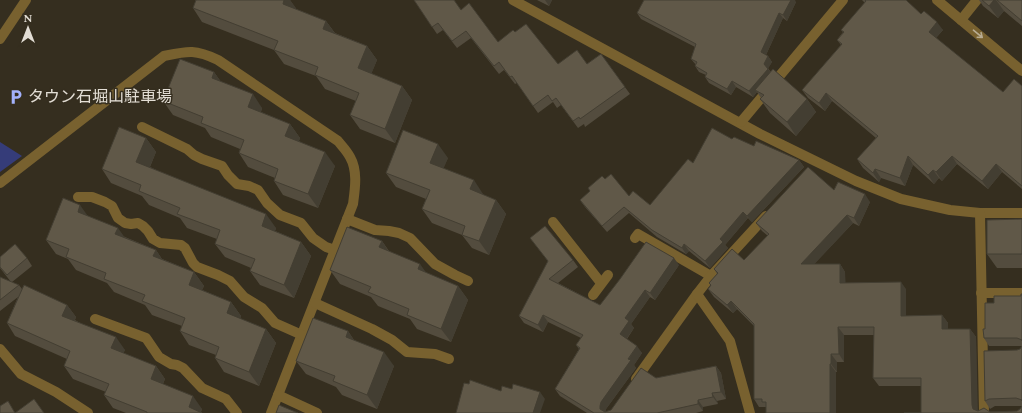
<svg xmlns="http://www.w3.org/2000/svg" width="1022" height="413" font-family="Spectral,'Noto Sans JP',serif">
	<rect width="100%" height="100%" fill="#352e1f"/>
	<!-- green -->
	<path fill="#353c79" d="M0,142l22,14 -22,16z"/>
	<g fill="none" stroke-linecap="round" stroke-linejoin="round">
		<!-- minor -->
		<g stroke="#78612f" stroke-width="10">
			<path d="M513,0l247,134 96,47 45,18 49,11 30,3h42"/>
			<path d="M937,0l85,71"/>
			<path d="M961,20l16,-20"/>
			<path d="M0,39l26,-39"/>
			<path d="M741,122l102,-122"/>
			<path d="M142,127l45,22 7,6 8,4 20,7 6,9 9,9 12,2 9,4 9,13 13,12 21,8 12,15 13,9 9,3"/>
			<path d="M0,183l164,-127c24,-5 31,-7 54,4l120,81c4,5 9,10 12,16 8,14 5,32 3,47l-82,209"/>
			<path d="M78,197h14l13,5 7,4 6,12 7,5 6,1 7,-1 5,3 5,5 5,8 7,4 21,2 4,3 8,15 4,4 21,8 12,6 14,16 18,11 13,15 27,12"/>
			<path d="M980,213l4,200"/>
			<path d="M347,219l28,11 14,1 10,2 11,5 25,26 20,11 13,6"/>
			<path d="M553,222l48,61"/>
			<path d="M635,238l3,-4 73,42"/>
			<path d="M981,293h41"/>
			<path d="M593,295l15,-20"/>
			<path d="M315,303l57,26 20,11 15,12 28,2 14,5"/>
			<path d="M95,319l51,19 13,19 12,7 6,1 6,3 19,20 24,11 11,14"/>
			<path d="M0,349l21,25 35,18 32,21"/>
			<path d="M636,379l61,-85"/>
			<path d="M278,395l39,18"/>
			<path d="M750,413l-20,-72 -33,-47 14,-18 55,-60"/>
		</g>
	</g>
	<!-- wall -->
	<g fill="#534c3e">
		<path d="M196,0h94l6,9 30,12 9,12 32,13 10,14 -6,14 31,12 10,14 -17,43 -35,-14 -10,-14 6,-14 -31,-12 -9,-13 -32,-12 -10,-14 -72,-28 -9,-14z"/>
		<path d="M414,0l47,10 37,32 17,-10 43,32h29l14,-10 29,40 -45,33 -1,-3 -6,4 -17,-23 -4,3 -4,-6 -15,11 -21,-30 -2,1 -11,-14 -5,4 -28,-36 -14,10 -14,-18 -6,4z"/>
		<path d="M537,0h15l-3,6z"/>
		<path d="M862,0h44l15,14 22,16 -7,8 67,54 19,-6v103l-20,-17 -14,17 -31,-25 -15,17 -3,-3 -5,6 -21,-19 -8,21 -24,-8 -2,4 -16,-14 -6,-9 19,-21 -44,-37 -7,10 -17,-13 -6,-8 39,-45 -4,-5 6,-8 -2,-2 24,-27z"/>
		<path d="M979,0h43v26l-18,-15 -6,7 -15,-12z"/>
		<path d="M796,2l-9,19 -4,-3 -17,37 2,1 4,6 -4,6 2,3 37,28 9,13 -20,24 -26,-23 -10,-14 1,-1 -4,-6 -4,5 -17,-10 -5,8 -22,-12 -4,-6 1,-2 -7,-3 -4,-6 1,-1 -5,-6 4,-12 -54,-28 -4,-6z"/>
		<path d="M214,72l7,10 41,26 -1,4 29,12 10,14 -1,3 36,25 -17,42 -35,-13 -9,-14 1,-3 -27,-11 -9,-14 1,-4 -29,-12 -6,-9 -32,-13 -10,-14z"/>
		<path d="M146,138l10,14 -6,15 126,61 -1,3 26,11 10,14 -17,42 -34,-13 -10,-14 1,-3 -26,-11 -10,-13 2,-5 -30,-11 -7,-10 -31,-13 -7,-9 -31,-13 -9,-14z"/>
		<path d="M732,139l67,21 5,7 -52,55 -4,-4 -23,27 3,3 -18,20 -21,-17 -3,3 -29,-17 -28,-24 -22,19 -22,-25 -5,-7 25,-21 24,17 21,9 43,-42z"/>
		<path d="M448,158l-5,10 40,26v1l13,5 10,14 -17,41 -17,-7 -10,-13 -30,-12 -10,-14 4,-10 -30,-12 -10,-14z"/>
		<path d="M834,190l36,12 -11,24 -6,-3 -39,41h26l5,8v11l61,6v27l36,-1 6,8v6h22l6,8 1,74 45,2h-101v-27h-42l-6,-8 1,-43h-30v27h-7v10h-1v41l-70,-6h-7l-5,-8v-73l-17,-17 -4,4 -19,-16 -6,-8 3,-3 -2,-3 8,-9 -3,-5 30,-9 24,-24 -6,-5 -6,-8z"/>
		<path d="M88,216l37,21 31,13 6,9 32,13 10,14 -2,4 29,12 10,14 -1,3 26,10 10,14 -17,43 -35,-14 -9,-14 1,-3 -27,-10 -9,-14 2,-5 -30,-11 -7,-10 -31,-13 -7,-9 -31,-13 -8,-11 -12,-5 -10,-14z"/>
		<path d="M1022,219v49h-25l-10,-14z"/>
		<path d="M530,238l43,22 5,7 -20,16 42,22 79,-40 -24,35 -5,-3 -19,27 3,4 -7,11 15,14 -8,12 2,3 -30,41 -1,3 6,-2 45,-32 60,-12 5,7 5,26 -9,2 1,3 -15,3v4l-7,2h-109l-27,-17 -5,-7 24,-40 -3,-4 5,-7 -33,-16 -5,10 -19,-9 -5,-7 29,-55z"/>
		<path d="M382,241l7,10 37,22 32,13 10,14 -17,42 -34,-13 -7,-10 -32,-13 -7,-9 -31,-13 -10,-14z"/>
		<path d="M0,257l27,1 5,8 -20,16 7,3 3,4 45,16 9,12 -1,3 50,30 -2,3 33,13 9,13 -2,5 39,25 -1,3 1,1h-76l-13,-5 -9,-13 2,-3 -33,-13 -9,-13 3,-7 -52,-23 -8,-13 11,-26 -18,14v-34l11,5 -11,-14z"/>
		<path d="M1022,294v52h-33l-5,-8 1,-9 9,-26 27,-7z"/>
		<path d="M348,331l6,9 40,26 -17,43 -35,-14 -6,-8 -30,-13 -10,-13z"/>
		<path d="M1022,346v60h-27l-5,3 -5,-8 32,-51 3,-1z"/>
	</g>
	<!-- shaded-wall -->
	<g fill="#433e32">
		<path d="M284,0h6l6,8 -4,10 -9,-14z"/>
		<path d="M545,0h7l-3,6z"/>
		<path d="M791,0h4l1,2 -9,19 -4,-6z"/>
		<path d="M994,0h2l8,11 -6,7 -9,-12z"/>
		<path d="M779,13l4,5 -18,39 -4,-5z"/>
		<path d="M326,21l10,14 -13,-6z"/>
		<path d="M937,22l6,8 -9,10 -5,-8z"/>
		<path d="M367,46l10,14 -9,22 -10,-14z"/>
		<path d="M768,56l4,6 -4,7 4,5 -17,16 2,2 -4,5 -4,-6z"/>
		<path d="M214,72l10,14 -12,-8z"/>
		<path d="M732,81l4,6 -5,8 -4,-6z"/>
		<path d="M402,86l10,14 -17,43 -10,-14z"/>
		<path d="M826,93l6,8 -7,10 -6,-8z"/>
		<path d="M253,94l9,14 -5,13 -9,-14z"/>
		<path d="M807,99l9,13 -20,24 -9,-14z"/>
		<path d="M290,124l10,14 -5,12 -10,-14z"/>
		<path d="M146,138l10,14 -10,24 -10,-14z"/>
		<path d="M438,144l10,14 -8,19 -10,-14z"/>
		<path d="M325,152l10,14 -17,42 -10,-14z"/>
		<path d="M908,156l5,9 -8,21 -5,-8z"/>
		<path d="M952,156l5,8 -15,17 -6,-9z"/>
		<path d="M799,160l5,7 -52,55 -5,-6z"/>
		<path d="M996,164l6,8 -14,17 -6,-8z"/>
		<path d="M875,169l6,9 -2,4 -6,-9z"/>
		<path d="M933,170l6,8 -5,6 -6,-9z"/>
		<path d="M474,180l9,14 -3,9 -10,-14z"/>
		<path d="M865,194l5,8 -11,24 -5,-8z"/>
		<path d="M496,200l10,14 -17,41 -10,-14z"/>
		<path d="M80,205l10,14 -12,-7z"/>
		<path d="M743,212l5,6 -23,27 3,3 -18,20 -5,-7 15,-22z"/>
		<path d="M266,214l10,14 -4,12 -10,-14z"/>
		<path d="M847,215l6,8 -46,49 -6,-8z"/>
		<path d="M118,228l10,14 -13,-8z"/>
		<path d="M382,241l9,14 -12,-8z"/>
		<path d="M301,242l10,14 -17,42 -10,-13z"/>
		<path d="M684,244l5,7 -3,3 -4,-6z"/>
		<path d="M156,250l9,14 -12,-8z"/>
		<path d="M674,258l5,7 -24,35 -5,-7z"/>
		<path d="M420,264l10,14 -12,-9z"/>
		<path d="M840,264l5,8 1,19 -6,-8z"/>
		<path d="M194,272l10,14 -6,12 -9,-13z"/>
		<path d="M901,282l5,7v35l-5,-8z"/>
		<path d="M458,286l10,14 -17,42 -10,-13z"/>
		<path d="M645,290l5,7 -19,27 3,4 -9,13 -5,-7 5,-16z"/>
		<path d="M731,301l6,8 -4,4 -6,-8z"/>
		<path d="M231,302l10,14 -5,11 -9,-14z"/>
		<path d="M67,305l9,12 -5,11 -9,-12z"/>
		<path d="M543,315l5,7 -5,10 -5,-7z"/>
		<path d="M942,315l6,8v14l-6,-8z"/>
		<path d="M838,327l6,8v27l-5,-8z"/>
		<path d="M266,329l10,14 -17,43 -10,-14z"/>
		<path d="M970,329l6,8 2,76 -5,-4 -1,-4z"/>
		<path d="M348,331l9,14 -11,-8z"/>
		<path d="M116,337l9,13 -5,11 -9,-13z"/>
		<path d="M637,346l5,7 -8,12 2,3 -30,41 -1,4 -5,-4v-3l1,-4z"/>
		<path d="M384,352l10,14 -17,43 -10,-14z"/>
		<path d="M831,354l6,8v10l-6,-8z"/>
		<path d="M830,364l6,8v41h-6z"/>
		<path d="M156,366l9,13 -6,13 -8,-13z"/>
		<path d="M716,366l5,7 5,26 -5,-7z"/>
		<path d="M540,392l5,7 -5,14h-7z"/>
		<path d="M712,393l5,8 1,3 -5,-7z"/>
		<path d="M193,396l9,13 -2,4 -11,-6z"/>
		<path d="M698,400l5,7v4l-5,-7z"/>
	</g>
	<!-- building -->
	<g fill="#605848" stroke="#433e32">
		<path d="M196,0h88l-1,4 43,17 -3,8 44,17 -9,22 44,18 -17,43 -35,-14 9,-22 -44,-18 3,-8 -44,-17 4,-9 -85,-33z"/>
		<path d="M414,0h40l7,10 8,-7 29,39 15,-12 2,2 11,-8 32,40 19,-14 10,14 14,-10 24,33 -45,32 -1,-2 -6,4 -17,-23 -4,3 -4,-6 -15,11 -21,-30 -2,1 -11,-15 -5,4 -28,-35 -14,10 -14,-18 -6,4z"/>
		<path d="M644,0h147l-8,15 -4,-2 -18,39 7,4 -4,8 4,5 -19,22 -17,-10 -5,8 -22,-12 2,-4 -12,-7 2,-4 -6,-3 5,-15 -59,-31z"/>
		<path d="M865,0h41l15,14 3,-3 13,11 -8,10 74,60 11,-13 8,7v100l-26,-22 -14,17 -30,-25 -16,16 -3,-2 -5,5 -20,-19 -8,22 -25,-9 -2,4 -16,-14 21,-23 -52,-43 -7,10 -17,-13 40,-46 -5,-4 7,-8 -3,-2 25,-29z"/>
		<path d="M982,0h12l-5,6z"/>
		<path d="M997,0h25v21z"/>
		<path d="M180,59l34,13 -2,6 41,16 -5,13 42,17 -5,12 40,16 -17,42 -34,-13 4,-12 -39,-16 5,-13 -43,-17 2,-6 -40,-16z"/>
		<path d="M773,69l34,30 -20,23 -27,-23 4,-4 -9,-5z"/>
		<path d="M119,127l27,11 -10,24 130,52 -4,12 39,16 -17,43 -34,-14 5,-12 -40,-15 5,-14 -43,-16 3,-6 -41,-17 2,-6 -39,-16z"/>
		<path d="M712,128l20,11 2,-2 20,9 2,-5 43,19 -52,56 -4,-4 -23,27 3,3 -18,19 -21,-17 -2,4 -30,-18 -28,-23 -22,19 -22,-26 10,-9 -2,-3 14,-12 3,3 6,-5 18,22 4,-5 17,14 38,-46 5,4z"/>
		<path d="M403,130l35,14 -8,19 44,17 -4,9 26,11 -17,41 -17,-6 3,-9 -43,-17 8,-19 -44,-17z"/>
		<path d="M808,167l26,23 4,-8 27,12 -11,24 -7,-3 -46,49h39v19l61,-1v34l41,-1v14h28l2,76 1,4 5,2 6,-3 6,4 27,-1 3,-2 2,-3v7h-118h17v-35h-48l1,-51h-36l1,27h-8v10h-1v49h-64v-11h-4v-3h-8v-75l-23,-23 -4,4 -19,-16 3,-4 -2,-2 9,-10 -4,-4 18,-20 12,11 25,-26 -13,-11z"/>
		<path d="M63,198l17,7 -2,7 40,16 -3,6 41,16 -3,6 41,16 -5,13 42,17 -4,11 39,16 -17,43 -34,-14 4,-11 -39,-16 5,-13 -43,-17 3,-6 -41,-16 2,-6 -40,-16 3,-8 -23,-9z"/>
		<path d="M1022,219v35h-35v-34z"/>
		<path d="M545,226l28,34 -24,19 51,26 20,-26 26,-37 28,16 -24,35 -5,-3 -20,28 4,3 -9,13 17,12 -9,13 3,1 -30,42 -1,4v3l5,3 6,-2 30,-42 15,10 60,-12 5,26 -9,1 1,4 -15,3v4l-41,9h-63l-39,-24 25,-41 -4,-3 7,-10 -40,-20 -5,10 -19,-9 29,-55 -18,-23z"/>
		<path d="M347,227l35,14 -3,6 41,17 -2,5 40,17 -17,43 -34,-14 2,-6 -41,-17 3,-5 -41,-17z"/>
		<path d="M15,244l12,14 -20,17 -7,-8v-10z"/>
		<path d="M0,277l19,8 -19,15z"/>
		<path d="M24,285l43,20 -5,11 54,21 -5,11 45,18 -5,13 42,17 -4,11 13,6h-55v-1l-43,-17 5,-11 -45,-18 6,-15 -63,-28z"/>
		<path d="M1021,294h1v47v-1l-5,-2h-33l-1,-9h2v-26h9v-7h27z"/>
		<path d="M313,318l35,13 -2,6 38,15 -17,43 -34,-14 2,-5 -39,-15z"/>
		<path d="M1022,346v55v-1l-6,-2 -27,1 -4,2 -1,-50 33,-1 3,-1z"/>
		<path d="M470,380l31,11 1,-5 10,3 1,-5 27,8 -7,21h-77l8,-30 5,1z"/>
		<path d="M34,399l10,14h-44v-7l8,-5 7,12z"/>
		<path d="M279,405l19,8h-22z"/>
	</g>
	<!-- one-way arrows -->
	<defs><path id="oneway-shaft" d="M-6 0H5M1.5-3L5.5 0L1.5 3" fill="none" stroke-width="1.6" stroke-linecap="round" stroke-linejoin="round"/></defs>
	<use stroke="#b8ac93" href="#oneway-shaft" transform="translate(978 34) rotate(40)"/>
	<!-- icons -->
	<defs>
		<symbol id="parking-bare" viewBox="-9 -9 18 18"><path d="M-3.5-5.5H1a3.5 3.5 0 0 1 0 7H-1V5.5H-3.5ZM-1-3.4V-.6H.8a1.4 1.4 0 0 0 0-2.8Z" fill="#a4b2fc" stroke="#352e1f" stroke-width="2.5" paint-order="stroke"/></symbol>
	</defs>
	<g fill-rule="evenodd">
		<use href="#parking-bare" x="5" y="86" width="22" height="22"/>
	</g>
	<g text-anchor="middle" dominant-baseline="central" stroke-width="3" stroke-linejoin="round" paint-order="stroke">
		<!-- poi labels -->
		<g font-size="16" fill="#e3ded5" stroke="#352e1f" text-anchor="start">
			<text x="28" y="97">タウン石堀山駐車場</text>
		</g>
	</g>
	<!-- north arrow -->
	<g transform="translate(28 28)" stroke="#352e1f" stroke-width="3" paint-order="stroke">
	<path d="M0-3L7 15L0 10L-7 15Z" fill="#e3ded5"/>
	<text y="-6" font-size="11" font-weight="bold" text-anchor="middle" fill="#e3ded5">N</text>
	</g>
</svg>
